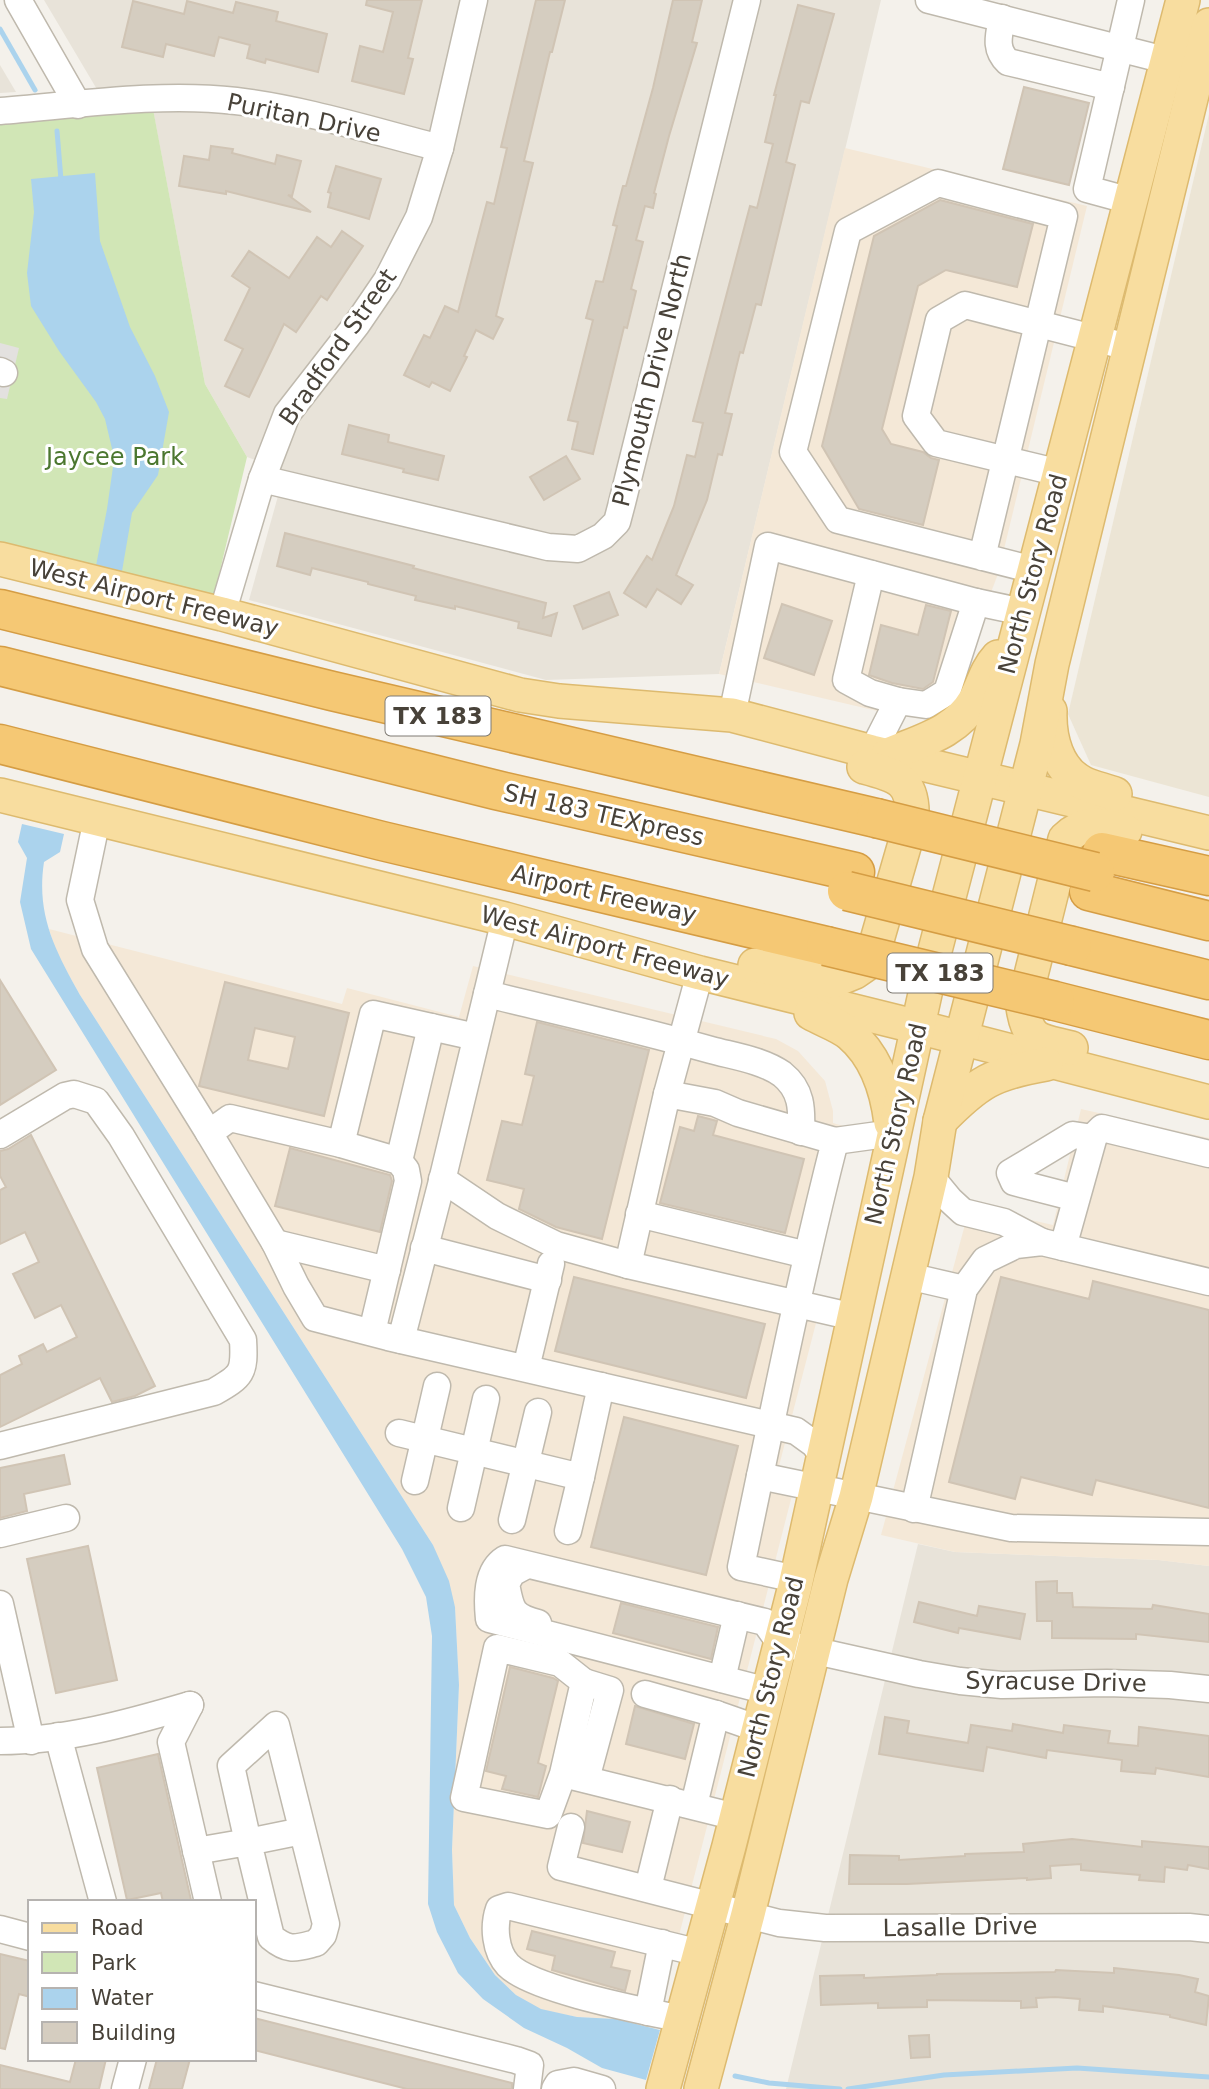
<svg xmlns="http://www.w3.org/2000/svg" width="1209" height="2089" font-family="'DejaVu Sans',sans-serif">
	<rect width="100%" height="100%" fill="#f4f1eb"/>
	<!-- residential -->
	<g fill="#e8e3d9">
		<path d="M44,0h837l-162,674 -173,6 -297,-80 36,-129 -38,-14 -42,-73 -52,-274 -42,3z"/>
		<path d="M0,65l16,27 -16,1z"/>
		<path d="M918,1544l37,8 204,8 50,6v523h-423z"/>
	</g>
	<!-- commercial -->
	<g fill="#f4e8d7">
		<path d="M845,148l242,58 -89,368 -47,123 -25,15 -23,5 -184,-43z"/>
		<path d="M49,929l293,75 5,-16 112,29 14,-51 303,73 22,12 27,30 8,30v12l17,5 -42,167 14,5 -43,166 19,6 -143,557 -39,-10 -39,-2 -36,-7 -25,-15 -21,-20 -25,-37 -16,-33 -2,-55 7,-165 -4,-78 -22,-62 -353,-550 -24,-43z"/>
		<path d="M1081,1109l128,29v428l-51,-6 -203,-8 -74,-17 89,-329 83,19z"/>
	</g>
	<!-- education -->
	<path fill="#ece5d5" d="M1209,114v683l-118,-32 -23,-51z"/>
	<!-- green -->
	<path fill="#d1e6b6" d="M153,109l52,275 42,73 -34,143 -213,-53v-424z"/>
	<!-- parking -->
	<path fill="#e3e1df" d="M0,343l19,5 -12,51 -7,-1z"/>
	<!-- water -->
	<g fill="#abd3ed">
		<path d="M95,173l5,68 30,86 25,49 14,36 -11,63 -26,38 -11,64 -26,-6 12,-62 6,-42v-14l-8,-34 -9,-17 -37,-51 -28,-45 -4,-33 7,-61 -3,-33z"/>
		<path d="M22,824l42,10 -4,18 -16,10c-8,53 11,88 36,133l353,550 16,36 6,26 4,78 -7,165 2,55 16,33 25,37 21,20 25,14 36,8 39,2 44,11 -14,50 -44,-12 -35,-20 -43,-20 -41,-29 -25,-26 -21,-41 -9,-28 4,-268 -6,-39 -24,-48 -371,-600 -11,-47 7,-44 -9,-16z"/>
	</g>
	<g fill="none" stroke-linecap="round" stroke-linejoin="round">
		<!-- stream -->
		<g stroke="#abd3ed" stroke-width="5">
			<path d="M0,29l35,61"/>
			<path d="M57,131l4,49"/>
			<path d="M735,2076l34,7 71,6"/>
			<path d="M848,2089l96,-14 133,-7 132,9"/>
		</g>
	</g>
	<!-- building -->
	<g fill="#d5cdc0" stroke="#d0c4b4" stroke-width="2" fill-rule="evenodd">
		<path d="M367,0h55l-14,58 5,1 -9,35 -52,-13 8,-35 23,6 10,-40 -27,-7z"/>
		<path d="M536,0h29l-13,52h-2l-26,109 9,2 -37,153 7,3 -10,20 -17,-9 -12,26 3,1 -17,34 -18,-9 -3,5 -25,-12 20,-40 6,3 15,-32 13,6 29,-110 7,2 13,-56 -6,-1z"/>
		<path d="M673,0h29l-10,42 5,1 -28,93 -15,57 2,1 -3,14 -8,-2 -9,34 7,2 -12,47 5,2 -9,37 -3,-1 -31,127 -21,-5 6,-27 -10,-2 25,-100 -7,-2 10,-37 7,1 14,-56 -4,-1 10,-39h3l27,-98z"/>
		<path d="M133,1l51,13 3,-13 46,12 3,-11 42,10 -2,9 51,13 -9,38 -52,-13 -1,4 -18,-5 3,-13 -31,-8 -5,19 -48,-12 -3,13 -41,-10z"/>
		<path d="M798,5l36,9 -25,89 -8,-2 -15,61 9,3 -34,140 -5,-1 -13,49 -3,-1 -15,61 7,1 -10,41 -4,-1 -11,46 -31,75 17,10 -12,19 -24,-15 -11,18 -22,-14 23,-37 5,4 22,-54 13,-51 8,2 8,-34 -10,-2 57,-215 7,2 16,-64 -8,-2 11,-47h-2z"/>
		<path d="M1024,87l65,16 -20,82 -66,-16z"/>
		<path d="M211,146l22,3 -1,4 43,11 2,-9 24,6 -9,35 -4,-1 23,17 -85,-21v3l-47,-8 5,-30 25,4z"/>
		<path d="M336,166l45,13 -12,40 -41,-12 3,-14 -3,-1z"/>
		<path d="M940,200l93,24 -16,63 -71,-17 -28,16 -36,143 9,15 32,8 8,6 8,2 -16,65 -64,-16 -37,-63 52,-210z"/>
		<path d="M342,231l21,15 -36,54 -6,-4 -25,36 -12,-8 -35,73 -24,-11 18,-37 -18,-9 25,-52 -18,-12 17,-25 40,27 28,-41 14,10z"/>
		<path d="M349,425l40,10 -1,7 56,14 -6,24 -35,-8 1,-3 -62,-15z"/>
		<path d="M566,456l14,23 -36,21 -14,-23z"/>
		<path d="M285,533l129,33 -1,2 133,35 -3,15 14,-5 -6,23 -33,-8 1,-6 -64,-16v3l-40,-9 1,-4 -48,-12v-2l-56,-14 -2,7 -33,-9z"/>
		<path d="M609,592l9,23 -35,14 -9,-23z"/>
		<path d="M782,604l50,17 -18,54 -50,-17z"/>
		<path d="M926,605l25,6 -18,71 -10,7 -31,-6 -23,-8 12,-50 37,10z"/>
		<path d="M0,980l56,90 -56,35z"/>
		<path d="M225,982l124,31 -25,103 -125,-30zM255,1028l40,9 -7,32 -40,-9z"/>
		<path d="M537,1022l112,28 -47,189 -46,-12 -37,-18 5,-20 -37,-9 15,-59 20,4 12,-49 -9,-2z"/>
		<path d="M698,1116l19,5 -4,14 91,24 -19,74 -125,-30 20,-76 14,4z"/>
		<path d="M31,1135l124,251 -20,10 -23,6 -12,-24 -100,49v-52l22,-11 -3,-8 24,-12 4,8 30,-15 -16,-32 -26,13 -22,-44 26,-12 -14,-30 -25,12v-54l6,-3 -6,-11v-25l8,-2z"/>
		<path d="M290,1148l100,27 2,6 -12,51 -105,-26z"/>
		<path d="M574,1277l191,47 -19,74 -191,-47z"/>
		<path d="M1001,1277l88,22 4,-18 116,29v198l-113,-28 -4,15 -71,-18 -6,22 -66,-17z"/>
		<path d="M624,1417l114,29 -32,129 -115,-28z"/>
		<path d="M64,1455l6,29 -46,10 3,17 -27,7v-50z"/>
		<path d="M88,1546l29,134 -61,13 -29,-134z"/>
		<path d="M1057,1581v12h15l1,14 79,2 1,-4 56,9v28l-73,-8v5l-84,-1v-17h-15l-1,-39z"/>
		<path d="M919,1602l58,14 2,-10 46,8 -5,25 -61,-11 -1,5 -44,-11z"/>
		<path d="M621,1603l97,24 -7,32 -98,-26z"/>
		<path d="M510,1667l43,11 5,3 -20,82 8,3 -8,31 -36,-8 4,-13 -20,-5z"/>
		<path d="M635,1706l59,18 -9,35 -59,-15z"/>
		<path d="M885,1717l24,4 -2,12 61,10 3,-18 41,6 1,-7 50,9 1,-8 46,6 -2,12 30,3 1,-19 70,9v41l-53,-9 -1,6 -34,-3 1,-11 -75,-10 -1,8 -59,-11 -4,24 -104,-17z"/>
		<path d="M158,1754l33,146 -8,2h-20l-2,-9 -34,7 -30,-132z"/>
		<path d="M587,1811l43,11 -8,30 -39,-9z"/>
		<path d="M1072,1839l70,8v-6l67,6v22l-21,-4 -1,5 -22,-3 -1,15 -25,-2 1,-5 -59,-5v-6l-31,2 1,12 -24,2v-2l-120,6h-58l1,-29 49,1v4l66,-4v-2l59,-2 -1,-8z"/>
		<path d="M532,1931l83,21 -4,15 19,4 -5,20 -73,-21 3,-14 -28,-7z"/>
		<path d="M0,1954l30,7v36l-11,-3 -14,55 -5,-1z"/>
		<path d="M1114,1968l65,7 19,4 -3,13 14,4 -3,29 -36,-8v-2l-67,-9v6l-24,-2 1,-11 -25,-2 -19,1 1,9 -16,1v-7l-94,-1v7l-49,1v-5l-57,2 -1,-29 44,-1v3l73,-3v-1l118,-2 1,-2 58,3z"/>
		<path d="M254,2018l258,65v6h-105l-153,-39z"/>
		<path d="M929,2035l1,22 -19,1 -2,-22z"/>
		<path d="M76,2059h30l-7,30h-99v-24l70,17z"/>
		<path d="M157,2059h33l-8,30h-33z"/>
	</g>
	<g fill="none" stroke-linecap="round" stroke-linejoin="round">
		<defs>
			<g id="minor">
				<path d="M18,0l60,105"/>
				<path d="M929,0l256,65"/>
				<path d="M1131,0l-44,189 44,12"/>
				<path d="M1002,18c-3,17 -8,31 6,44l103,25"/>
				<path d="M0,111c75,-6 161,-19 236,-10 68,8 137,30 204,47"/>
				<path d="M0,371l4,2"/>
				<path d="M1060,473l-124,-30 -20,-27 23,-96 26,-15 163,42"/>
				<path d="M262,479l286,68 30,2 25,-13 14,-14 5,-19 125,-503"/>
				<path d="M982,557l82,-341 -126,-33 -90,48 -55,221 45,68 196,50"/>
				<path d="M871,574l-25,106 24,13 28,8"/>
				<path d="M222,614l40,-135 25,-65 70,-90 30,-44 32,-63 21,-69 34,-148"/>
				<path d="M732,715l36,-169 208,56"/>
				<path d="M872,752l26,-51 28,4 21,-13 29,-90 47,10"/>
				<path d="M97,819l-17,81 15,49 114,184"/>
				<path d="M487,994c74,18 150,35 224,56 22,6 51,10 71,24 20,16 20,35 19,58"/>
				<path d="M667,1094l33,-121"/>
				<path d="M0,1135l65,-39 9,-2 22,7 25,35 122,204c2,33 -1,36 -29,52l-214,54"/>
				<path d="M835,1141l58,-8"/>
				<path d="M341,1144l32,-130 103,23"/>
				<path d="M399,1161l32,-134"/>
				<path d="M931,1177l19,23 13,12 41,10 38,20"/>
				<path d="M442,1179l55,37 59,29 72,20"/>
				<path d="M1076,1198l-62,-16 -4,-9 63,-38 20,3"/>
				<path d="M639,1214l168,41"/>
				<path d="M275,1243l112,27"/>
				<path d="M1063,1247l31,-111 8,-8 107,26"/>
				<path d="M424,1248l124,32"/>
				<path d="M908,1276l56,13"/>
				<path d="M372,1332l36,-151 -2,-11 -7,-9 -58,-17 -111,-26 -21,15 66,110 21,43 19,32 73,19 408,94 18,13 9,12"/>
				<path d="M401,1340l40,-155 64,-266"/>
				<path d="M526,1368l25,-104"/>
				<path d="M399,1433l182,44 20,-91"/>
				<path d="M760,1476l251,52 198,4"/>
				<path d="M415,1481l22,-95"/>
				<path d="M461,1508l25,-109"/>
				<path d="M914,1509l50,-220 21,-29 31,-15 26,-3 167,40"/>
				<path d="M512,1520l26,-108"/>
				<path d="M568,1531l13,-54"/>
				<path d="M0,1534l66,-16"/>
				<path d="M525,1566l-13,7 -6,11c5,25 5,32 32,39"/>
				<path d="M796,1579l-55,-12c30,-143 58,-285 94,-426l-97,-28 -23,-10 -48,-9 -39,171 226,52"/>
				<path d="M0,1604l31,137"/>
				<path d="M722,1679l15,-64"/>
				<path d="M584,1682l26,8 -24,89"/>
				<path d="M768,1691l-279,-72c-2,-20 -3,-48 16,-60l260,63 15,21 139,31 41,7 42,4 105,-2 63,2 39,4"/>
				<path d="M645,1694l71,20 43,15"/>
				<path d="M190,1705l-19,37 37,160"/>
				<path d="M58,1736l45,166"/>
				<path d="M0,1741c64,0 129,-18 190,-36"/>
				<path d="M563,1774l-15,41 -84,-17 33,-150 63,15 24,19 -21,92 173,43"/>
				<path d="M694,1805l22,-91"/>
				<path d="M571,1827l-10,40 218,56 46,5 364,-1 20,2"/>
				<path d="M196,1851l52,-9 -17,-76 45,-41 50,199 -3,11 -7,8c-20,5 -27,9 -45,-6l-23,-95 54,-11"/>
				<path d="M648,1888l22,-89"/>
				<path d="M0,1929l30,8"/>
				<path d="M254,1995l262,65 14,5 -3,24"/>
				<path d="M648,2012l14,-69"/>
				<path d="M682,2019c-37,-8 -150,-29 -174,-54 -13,-14 -15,-39 -9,-56l9,-3 192,47"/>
				<path d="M125,2089l8,-30"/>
				<path d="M555,2089l3,-5 16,-3 28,8"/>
			</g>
			<g id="major">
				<path d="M0,559l222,55 298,81 39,6 173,14 140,37 337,81"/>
				<path d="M1050,711c-1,27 7,59 33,72 10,5 22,7 32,11"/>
				<path d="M888,755c32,-14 68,-22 87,-55 8,-15 11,-30 23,-43"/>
				<path d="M0,795l505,124 195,54 218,54 291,75"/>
				<path d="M755,965l78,16 22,-9 16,-11 41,-142c2,-39 -14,-43 -48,-52"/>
				<path d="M811,1013c12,7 28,12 39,21 27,23 37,56 41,89"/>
				<path d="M1071,1048c-31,-8 -43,-5 -48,-41l42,-168c21,-20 34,-14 60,-8"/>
				<path d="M940,1121c38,-39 53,-48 106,-57"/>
				<path d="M663,2089l66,-243 66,-260 137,-624 251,-962"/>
				<path d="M701,2089l47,-175 83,-335 25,-82 75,-320 9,-56 97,-377 15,-80 157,-639"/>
			</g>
			<g id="highway">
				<path d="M0,609l332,82 544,127"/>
				<path d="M0,666l496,124 359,82"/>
				<path d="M0,744l382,97 444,105"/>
				<path d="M1102,852l107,24"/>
				<path d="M1089,891l120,30"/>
				<path d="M1072,946l137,34"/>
				<path d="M1055,1001l154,39"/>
			</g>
		</defs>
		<!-- minor casing -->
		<use href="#minor" stroke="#bfb9ad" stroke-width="29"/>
		<!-- major casing -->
		<use href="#major" stroke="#ddba6f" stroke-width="36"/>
		<!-- highway casing -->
		<use href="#highway" stroke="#d59d44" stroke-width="41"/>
		<!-- minor -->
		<use href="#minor" stroke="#fff" stroke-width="26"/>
		<!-- major -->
		<use href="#major" stroke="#f8dd9f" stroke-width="33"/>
		<!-- highway -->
		<use href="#highway" stroke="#f5c874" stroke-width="38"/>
		<defs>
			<g id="highway-bridge">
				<path d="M876,818l219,54"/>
				<path d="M847,891l225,55"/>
				<path d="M826,946l229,55"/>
			</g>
		</defs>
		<!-- highway-bridge casing -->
		<use href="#highway-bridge" stroke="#d59d44" stroke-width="41" stroke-linecap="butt"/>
		<!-- highway-bridge -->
		<use href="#highway-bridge" stroke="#f5c874" stroke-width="38"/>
	</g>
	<g text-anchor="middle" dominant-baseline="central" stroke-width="6" stroke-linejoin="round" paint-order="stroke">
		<!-- shield labels -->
		<g fill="#fff" stroke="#7f7b74" stroke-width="2">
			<rect x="385.5" y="696.5" width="105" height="39" rx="5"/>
			<rect x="887.5" y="953.5" width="105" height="39" rx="5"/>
		</g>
		<g font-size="23" font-weight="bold" fill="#484239">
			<text x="438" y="716">TX 183</text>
			<text x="940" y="973">TX 183</text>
		</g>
		<!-- street labels -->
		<g font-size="24" fill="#484239" stroke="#fff">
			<text transform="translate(304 118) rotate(12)">Puritan Drive</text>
			<text transform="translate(338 347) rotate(-55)">Bradford Street</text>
			<text transform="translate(652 380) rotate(-76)">Plymouth Drive North</text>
			<text transform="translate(1033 574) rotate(-75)">North Story Road</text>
			<text transform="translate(154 598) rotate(14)">West Airport Freeway</text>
			<text transform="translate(604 815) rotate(13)">SH 183 TEXpress</text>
			<text transform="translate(604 894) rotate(13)">Airport Freeway</text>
			<text transform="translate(605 947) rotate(15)">West Airport Freeway</text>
			<text transform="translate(896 1124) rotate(-77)">North Story Road</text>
			<text transform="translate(771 1677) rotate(-76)">North Story Road</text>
			<text transform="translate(1056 1682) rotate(1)">Syracuse Drive</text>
			<text transform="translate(960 1927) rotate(-1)">Lasalle Drive</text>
		</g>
		<!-- park labels -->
		<g font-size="24" fill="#4b772f" stroke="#fff">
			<text x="115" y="457">Jaycee Park</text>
		</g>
	</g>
	<!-- legend -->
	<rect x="28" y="1900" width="228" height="161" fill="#ffffff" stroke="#b6b3b0" stroke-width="2"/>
	<rect x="42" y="1923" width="35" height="10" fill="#f8dd9f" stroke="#b6b3b0" stroke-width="2"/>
	<text x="91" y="1935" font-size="21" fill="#484239">Road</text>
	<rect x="42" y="1952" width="35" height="21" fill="#d1e6b6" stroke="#b6b3b0" stroke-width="2"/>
	<text x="91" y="1970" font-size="21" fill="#484239">Park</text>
	<rect x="42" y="1988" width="35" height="21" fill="#abd3ed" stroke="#b6b3b0" stroke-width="2"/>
	<text x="91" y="2005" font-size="21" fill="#484239">Water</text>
	<rect x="42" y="2022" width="35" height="21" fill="#d5cdc0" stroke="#b6b3b0" stroke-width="2"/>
	<text x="91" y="2040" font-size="21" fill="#484239">Building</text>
</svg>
